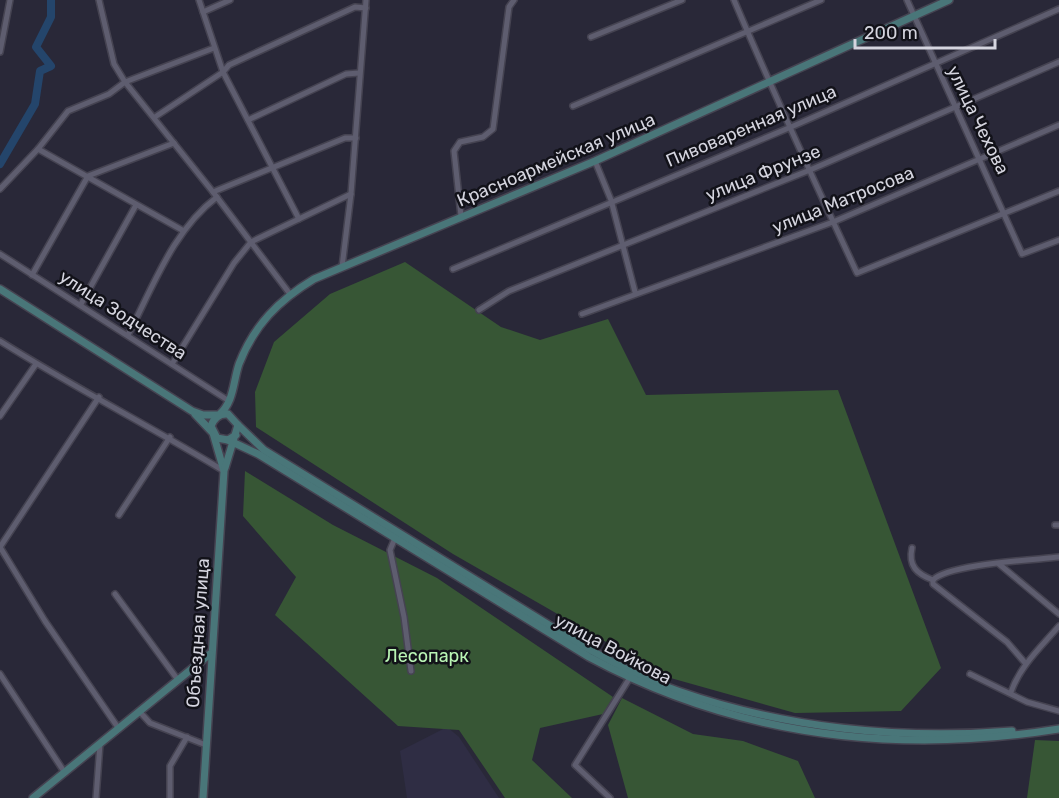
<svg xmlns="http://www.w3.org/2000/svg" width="1059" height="798" font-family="Rubik,sans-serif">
	<rect width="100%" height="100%" fill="#292838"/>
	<!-- built -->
	<path fill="#2f2d44" d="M447,727l12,10 40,61h-92l-7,-47z"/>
	<!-- green -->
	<g fill="#375635">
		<path d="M405,262l96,65 39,13 68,-21 38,76 192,-5 103,278 -40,43 -106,2 -128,-36 -214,-123 -197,-127 -1,-35 19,-50 56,-48z"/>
		<path d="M245,471l88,54 104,53 176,119 -10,17 -63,14 -8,32 40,38h-67l-46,-68 -61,-4 -123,-111 21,-38 -53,-61z"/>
		<path d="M622,698l71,36 50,7 55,20 17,37h-187l-20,-73z"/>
		<path d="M1035,740l24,1v57h-32z"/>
	</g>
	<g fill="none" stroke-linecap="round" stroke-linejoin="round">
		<!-- river -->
		<path stroke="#24456b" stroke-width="8" d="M0,164l35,-60 5,-33 11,-5 -15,-19 15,-30v-17"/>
		<defs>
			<g id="street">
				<path d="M99,0l15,64 11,18 89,-34"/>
				<path d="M199,0l24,72 76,147"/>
				<path d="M734,0c39,92 81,183 123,273l202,-82"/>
				<path d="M907,0l115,254 37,-14"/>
				<path d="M203,12l27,-12"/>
				<path d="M591,37l91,-37"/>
				<path d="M0,52l10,-52"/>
				<path d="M573,106l248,-106"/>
				<path d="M155,117l68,-45 6,-7 126,-58 11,1"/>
				<path d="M248,120l98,-46 13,-1"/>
				<path d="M38,149l144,81"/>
				<path d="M595,161l16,39 24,92"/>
				<path d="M0,189l38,-40 30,-38 41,-17 16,-12 88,110 77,102"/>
				<path d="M213,192l132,-54h11"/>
				<path d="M461,216l-7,-65 6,-9 23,-5 10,-8 16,-122 5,-7"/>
				<path d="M0,254l229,147"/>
				<path d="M342,267l9,-73 15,-194"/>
				<path d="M453,269l338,-142 268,-118"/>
				<path d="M32,275l56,-99 86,-33"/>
				<path d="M81,304l55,-99"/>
				<path d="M479,310l30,-19 301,-121 249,-108"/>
				<path d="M582,314l251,-92 226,-97"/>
				<path d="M128,335c25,-48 45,-105 89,-138"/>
				<path d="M0,341c73,46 150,85 224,130"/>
				<path d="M172,364l62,-101 17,-21 100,-48"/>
				<path d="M0,416l36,-52"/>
				<path d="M119,515l51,-78"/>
				<path d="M1055,525h4"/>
				<path d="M395,538l-5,12 14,67 7,54"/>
				<path d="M0,547l45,74 74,108"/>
				<path d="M0,547l99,-150"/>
				<path d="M912,548c-4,18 5,26 21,32"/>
				<path d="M999,564l60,50"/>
				<path d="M115,594l63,86"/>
				<path d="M1026,664l-19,-22 -74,-58v-4c15,-16 101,-20 126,-23"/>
				<path d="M0,674l65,99"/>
				<path d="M970,674l57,28 32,9"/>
				<path d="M1011,692c9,-26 30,-45 48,-66"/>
				<path d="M139,711l11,12 56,22"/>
				<path d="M96,798l4,-54"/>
				<path d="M170,798v-32l17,-29"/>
				<path d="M610,798l-35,-33 54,-86"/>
			</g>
			<g id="secondary">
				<path d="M0,289l192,122 11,4h16c15,-13 14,-33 20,-51 15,-39 40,-64 75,-85l281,-118 354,-161"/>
				<path d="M195,414l18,19 11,38 -21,327"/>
				<path d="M238,425l26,25 319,196c31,17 62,34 95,45 106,37 222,49 334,40"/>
				<path d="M228,440l30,14 331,203c147,79 306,98 470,72"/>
				<path d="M225,468l13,-43 -10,-11c-9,-1 -14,4 -17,12l6,12 11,2 8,-5"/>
				<path d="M33,798l177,-144"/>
			</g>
		</defs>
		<!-- street casing -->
		<use href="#street" stroke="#454351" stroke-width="8"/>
		<!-- secondary casing -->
		<use href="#secondary" stroke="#454351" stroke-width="10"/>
		<!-- street -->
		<use href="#street" stroke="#5e5d6f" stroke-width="5"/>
		<!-- secondary -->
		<use href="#secondary" stroke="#497679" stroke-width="7"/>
	</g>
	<g text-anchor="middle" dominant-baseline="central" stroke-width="5" stroke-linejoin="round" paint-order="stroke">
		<!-- street labels -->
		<g font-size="18" fill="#d5d5df" stroke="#121219">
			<text transform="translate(978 120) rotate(64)">улица Чехова</text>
			<text transform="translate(751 126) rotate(-23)">Пивоваренная улица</text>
			<text transform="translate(556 160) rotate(-23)">Красноармейская улица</text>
			<text transform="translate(763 173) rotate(-22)">улица Фрунзе</text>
			<text transform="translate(843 200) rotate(-22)">улица Матросова</text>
			<text transform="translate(123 315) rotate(33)">улица Зодчества</text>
			<text transform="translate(198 633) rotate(-86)">Объездная улица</text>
			<text transform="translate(613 649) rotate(28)">улица Войкова</text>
		</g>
		<!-- park labels -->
		<g font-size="18" fill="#b9f4b4" stroke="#121219">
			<text x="427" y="656">Лесопарк</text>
		</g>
	</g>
	<!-- scale -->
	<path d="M855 39v9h140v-9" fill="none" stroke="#d5d5df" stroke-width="3"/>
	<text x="864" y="39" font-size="18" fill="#d5d5df" stroke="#121219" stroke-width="4.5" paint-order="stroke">200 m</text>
</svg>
